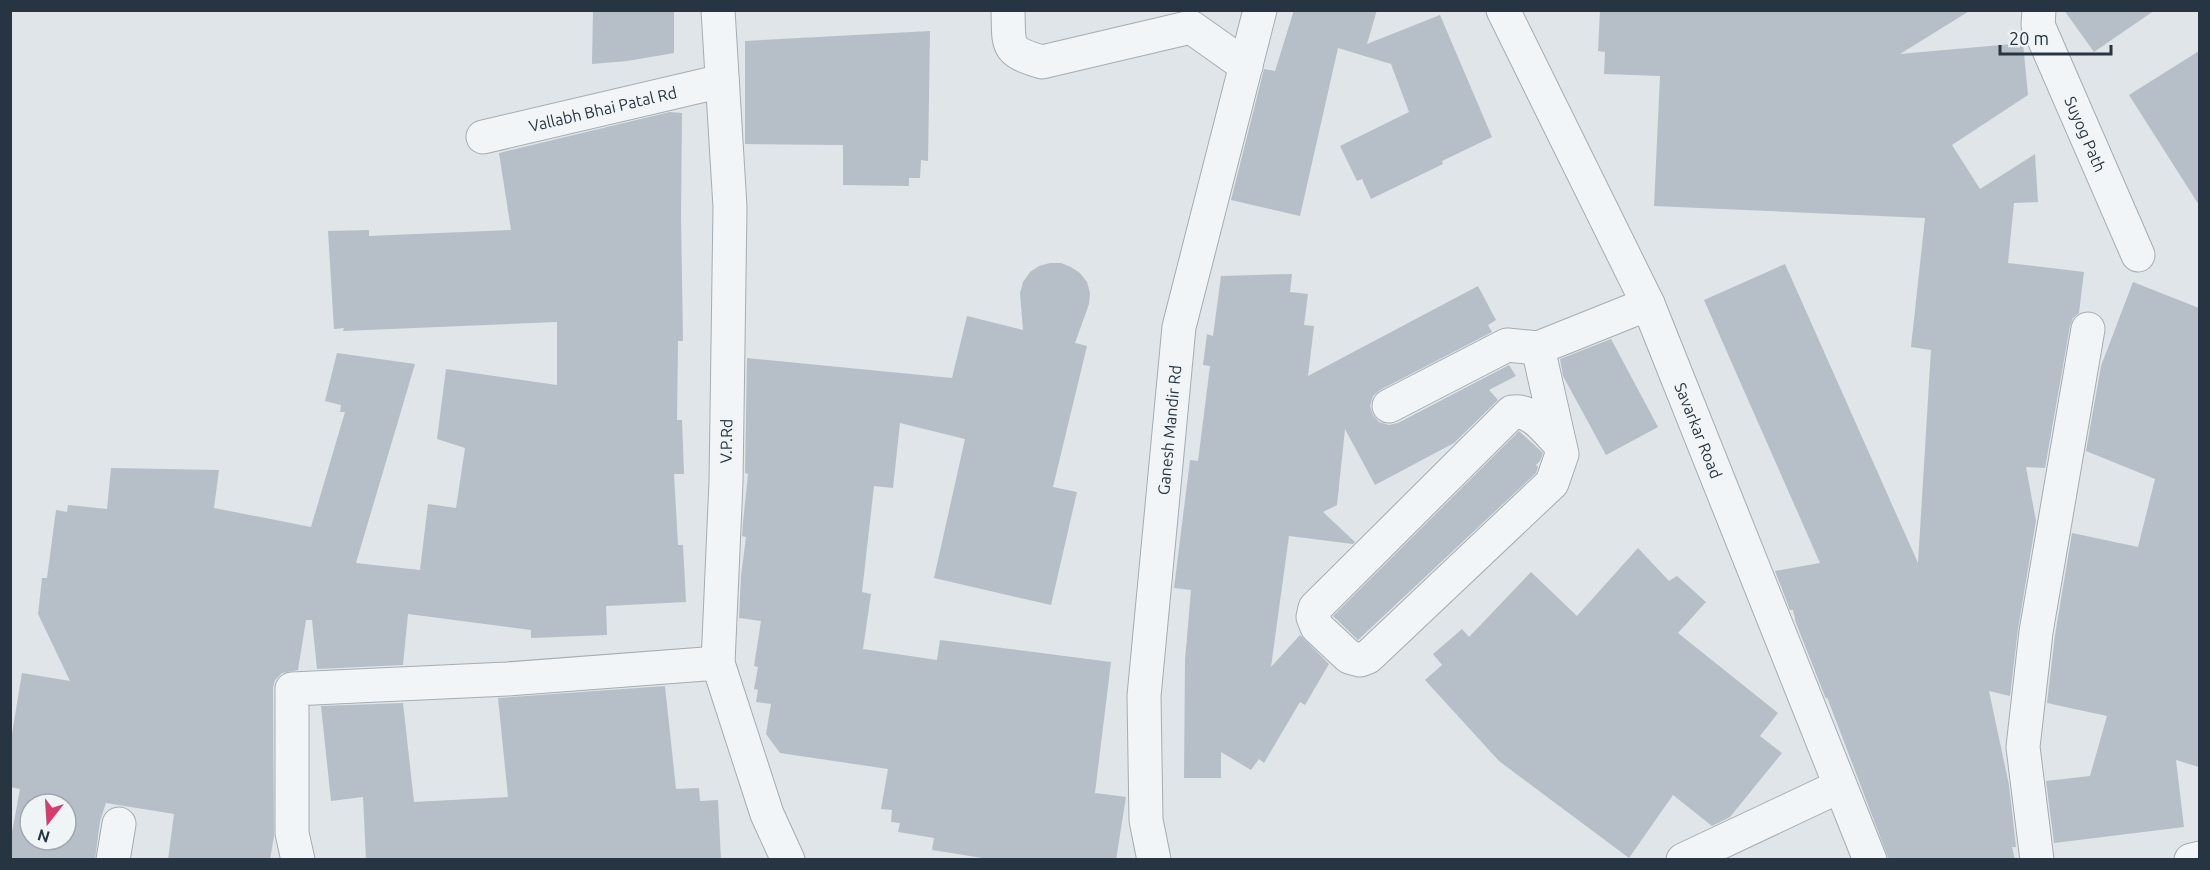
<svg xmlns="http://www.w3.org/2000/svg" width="2210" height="870" font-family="Ubuntu,sans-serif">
	<rect width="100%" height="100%" fill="#dfe5e9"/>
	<!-- building -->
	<g fill="#b6bfc7" fill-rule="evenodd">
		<path d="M593,10h81v43l-47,8 -35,3z"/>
		<path d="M1294,10h83l-10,34 73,-29 52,122 -50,24 1,3 -72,35 -9,-20 -5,2 -17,-35 69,-34 -18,-48 -53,-16 -38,168 -69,-16 33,-131 11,2z"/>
		<path d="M1600,10h371l-71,44 123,-11 5,52 -76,50 28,44 55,-35 3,48 -24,1 -6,60 76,9 -5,41 -6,5 -3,8 -25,142 -19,-1 10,54 -18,108 -8,67 -21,-5 20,94 7,62h-4l3,13h-126l-62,-163 -1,2 -30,-76 -3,-13h-3l-15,-39 45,-8 -116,-263 81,-36 133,299 13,-213 -20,-3 14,-129 -271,-12 6,-130 -56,-2 1,-22 -7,-1z"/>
		<path d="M2064,10h91l-61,42z"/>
		<path d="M930,31l-2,130 -7,-1 -1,18h-11v8l-66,-1v-40l-98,-1v-103z"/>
		<path d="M2199,51v154l-70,-110z"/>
		<path d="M670,112l12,1 -1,103 2,125h-5l-1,79h5l2,54h-10l4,71h5l3,57 -80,4 1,29 -76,3v-8l-123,-16 -5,51 -86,4 -5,-49h-6l-8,50 -16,3 -7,7 -2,8 1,148 -4,24h-102l6,-46 -68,-11 -6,18 -5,39h-85v-17l10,-54 -10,-2v-41l12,-73 48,8 -32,-67 4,-36h5l9,-68 11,2 1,-7 39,4 4,-41 108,2 -5,38 97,19 34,-115h-5l1,-7 -16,-4 12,-48 78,11 -59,199 64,7 8,-66 28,4 9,-60 -28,-9 9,-70 111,16v-63l-214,9 1,-3 -10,1 -6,-98 41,-1v6l142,-6 -12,-77zM30,804h36v36h-36z"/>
		<path d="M1050,263h11l10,4 9,6 7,9 3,11 -1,11 -14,39 12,3 -34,141 24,5 -26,113 -117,-27 31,-139 -65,-16 -7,65 -19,-2 -12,106 9,2 -8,55 74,11 3,-20 171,22 -16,131 31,4 -10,63h-121l-63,-10 2,-12 -36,-6 2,-9 -9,-1 1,-12 -11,-1 7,-40 -108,-16 -14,-19 5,-30 -15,-2 2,-12 -4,-1 4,-22 -4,-1 7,-45 -22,-3 2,-42 5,-39 -4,-1 1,-14 5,-48 -3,-1 2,-115 205,20 15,-62 56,14 -3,-37 3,-11 7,-10 9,-6z"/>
		<path d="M1292,274l-2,18 18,2 -4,31 10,1 -6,50 170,-90 18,34 -8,5 4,7 -112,58 -7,6 -3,10 3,9 6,7 10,3 9,-2 111,-58 7,11 -27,14 9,10 -44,43 -79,42 -30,-56 -8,76 -14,7 32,30 -2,2 -64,-8 -18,131 29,-32 29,29 -24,41 -5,-3 -36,61 -5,-4 -8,11 -30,-18v26h-37l1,-118 6,-70 -17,-2 16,-128 8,1 12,-95 -7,-1 4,-31 6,2 8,-60z"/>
		<path d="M2133,282l66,26v459l-23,-7 8,67 -130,16 -8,-62 44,-5 17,-60 -60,-13 8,-68 17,-102 66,14 17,-68 -69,-28 15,-85z"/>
		<path d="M1611,339l47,88 -52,28 -43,-79 -3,-17z"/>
		<path d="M1519,431l24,22 -3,8 -4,4 2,2 -2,6 -178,167 -25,-24z"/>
		<path d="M1638,548l31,33 8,-5 29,26 -28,31 100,80 -18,23 22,17 -52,64 -18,9 -39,-31 -44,63 -130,-97 -74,-81 17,-15 -9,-11 29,-25 7,8 62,-65 46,44z"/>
		<path d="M665,686l11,103 23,-1 1,13 18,-1 3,60h-355l-3,-63 -32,4 -10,-95 82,-3 11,99 94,-5 -10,-99z"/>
	</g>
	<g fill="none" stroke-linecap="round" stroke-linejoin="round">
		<defs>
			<g id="minor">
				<path d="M718,10l12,197 -4,275 -8,181 49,151 21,46"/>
				<path d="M1008,10c1,37 -3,41 34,52l149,-35 55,39"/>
				<path id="s1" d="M1503,10l145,294 222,556"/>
				<path id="s2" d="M2039,10l-1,15 100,230"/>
				<path id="s3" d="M483,137l239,-56"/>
				<path d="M1538,348l24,106 -10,29 -184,174 -8,3 -11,-3 -32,-30 -4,-10 2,-9 197,-196c20,-3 34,18 47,31"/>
				<path d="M1389,406l118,-61 31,3 110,-44"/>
				<path d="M113,860l6,-36"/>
				<path d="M298,860l-6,-27v-144l215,-10 211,-16"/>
				<path id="s4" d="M1154,860l-8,-40 -2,-124 35,-369 81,-317"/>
				<path d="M1683,860l157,-74"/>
				<path d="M2037,860l-14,-113 13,-115 52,-303"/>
				<path d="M2191,860l9,-2"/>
			</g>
		</defs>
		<!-- minor casing -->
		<use href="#minor" stroke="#a4adb4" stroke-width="35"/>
		<!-- minor -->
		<use href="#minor" stroke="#f2f5f7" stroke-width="33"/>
	</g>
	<g text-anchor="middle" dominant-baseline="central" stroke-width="4.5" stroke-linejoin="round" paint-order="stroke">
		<!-- street labels -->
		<g font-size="16" fill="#273542" stroke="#eff4f7">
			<text stroke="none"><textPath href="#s3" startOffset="123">Vallabh Bhai Patal Rd</textPath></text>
			<text stroke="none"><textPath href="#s2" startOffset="134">Suyog Path</textPath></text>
			<text stroke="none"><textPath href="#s1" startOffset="464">Savarkar Road</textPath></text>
			<text stroke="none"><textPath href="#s4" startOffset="432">Ganesh Mandir Rd</textPath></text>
			<text transform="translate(726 441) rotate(-89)">V.P.Rd</text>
		</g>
	</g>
	<!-- border -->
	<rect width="2210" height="870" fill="none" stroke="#273542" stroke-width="24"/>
	<!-- north arrow -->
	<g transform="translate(48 822) rotate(197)"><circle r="28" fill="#eff4f7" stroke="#9fa8af" stroke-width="1.5"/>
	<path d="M0-4.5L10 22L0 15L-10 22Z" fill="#d63d6e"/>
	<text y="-9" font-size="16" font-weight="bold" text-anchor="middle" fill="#273542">N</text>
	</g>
	<!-- scale -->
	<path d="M2000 45v9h111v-9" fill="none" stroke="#273542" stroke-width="3"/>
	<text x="2009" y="45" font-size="18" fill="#273542" stroke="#eff4f7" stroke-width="4.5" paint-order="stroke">20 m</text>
</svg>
